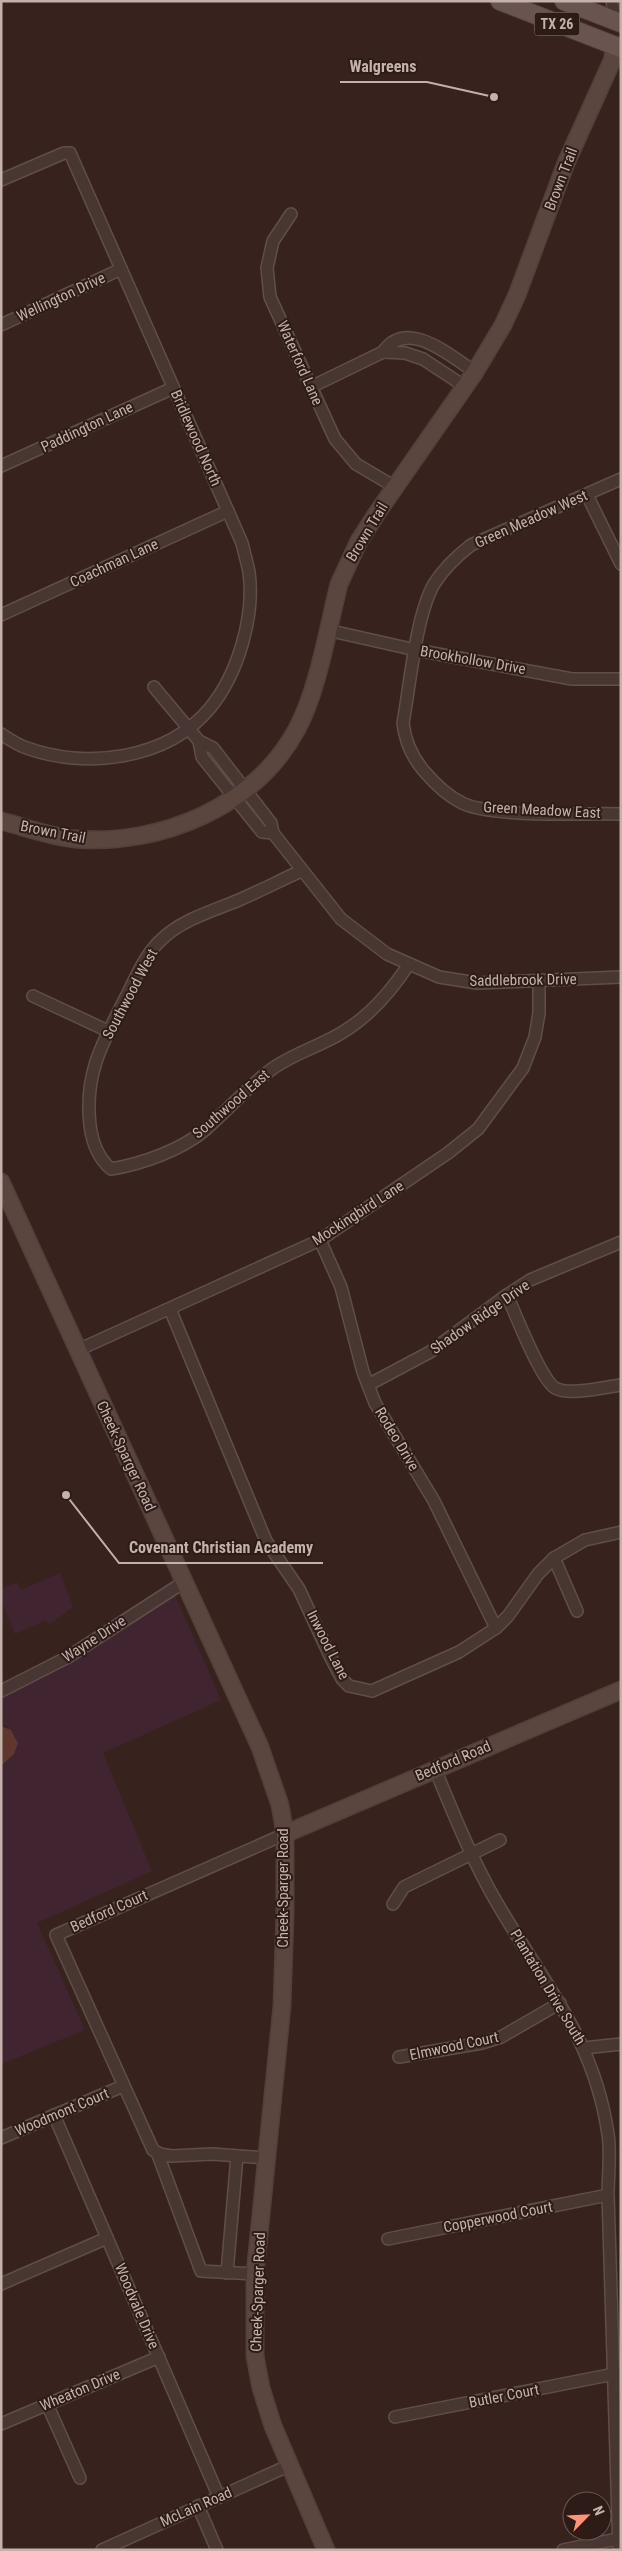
<svg xmlns="http://www.w3.org/2000/svg" width="622" height="2551" font-family="'Roboto Condensed',sans-serif">
	<rect width="100%" height="100%" fill="#38221e"/>
	<!-- green -->
	<g fill="#402530">
		<path d="M60,1573l13,34 -23,17 -5,-3 -30,13 -14,-34v-11l16,-7 4,8z"/>
		<path d="M175,1595l46,105 -118,53 49,118 -115,52 48,107 -84,34v-298l13,-12 2,-17 -10,-11h-5v-29l76,-37z"/>
	</g>
	<!-- water -->
	<path fill="#5e372f" d="M1,1726l10,4 7,13 -4,11 -13,12z"/>
	<g fill="none" stroke-linecap="round" stroke-linejoin="round">
		<defs>
			<g id="street">
				<path d="M612,1l4,20"/>
				<path d="M1,180l63,-27h6l172,390c2,9 5,19 7,29 6,44 -11,102 -39,136 -43,52 -125,62 -186,39 -8,-3 -15,-8 -23,-13"/>
				<path d="M291,214l-18,27 -6,27 3,29 65,142 21,25 39,23"/>
				<path d="M1,325l120,-56"/>
				<path d="M383,352l22,1 18,6 41,27"/>
				<path d="M311,387l72,-35c24,-35 67,4 92,20"/>
				<path d="M1,466l172,-78"/>
				<path d="M621,479l-150,66c-14,11 -27,23 -37,39 -18,31 -24,101 -31,139 2,18 9,34 21,48 11,13 22,24 38,32 32,15 120,10 159,11"/>
				<path d="M587,495l34,69"/>
				<path d="M1,615l227,-104"/>
				<path d="M327,630l89,20 156,29h49"/>
				<path d="M154,687l45,54 14,7 58,75 2,10 68,86 46,35 52,23 38,6 144,-6"/>
				<path d="M199,741l3,16 60,75 11,1"/>
				<path d="M301,871c-20,9 -41,20 -62,29 -26,11 -56,19 -77,39 -17,15 -26,38 -36,58 -23,45 -42,76 -36,128 2,16 8,33 21,44 31,-5 70,-19 94,-39 23,-20 43,-44 67,-61 22,-16 49,-23 71,-37 28,-17 49,-42 66,-68"/>
				<path d="M33,996l75,35"/>
				<path d="M320,1240l21,47 22,85 12,31 59,98 62,127"/>
				<path d="M507,1295c8,18 33,83 48,93 14,8 50,-1 66,-3"/>
				<path d="M170,1309l96,232 33,48 32,69 11,21 7,7 23,5 87,-39 37,-24 12,-12 30,-42 16,-16 31,-18 36,-8"/>
				<path d="M78,1350l242,-110 128,-87 30,-24 45,-61 12,-31 4,-24v-32"/>
				<path d="M368,1385l62,-33 77,-57 23,-15 91,-38"/>
				<path d="M554,1558l23,53"/>
				<path d="M1,1691l67,-34 116,-75"/>
				<path d="M435,1769c19,46 37,91 62,134 47,81 97,135 111,231 3,20 0,42 0,61l11,355"/>
				<path d="M393,1904l11,-17 96,-47"/>
				<path d="M584,2048l37,-4"/>
				<path d="M399,2057l83,-14 19,-6 59,-34"/>
				<path d="M54,2115l165,382"/>
				<path d="M1,2138l122,-52"/>
				<path d="M157,2152l44,119 54,3"/>
				<path d="M267,2158l-55,-4 -40,2 -13,-2 -6,-4 -97,-215 229,-101"/>
				<path d="M388,2239l220,-44"/>
				<path d="M227,2273l10,-117"/>
				<path d="M1,2284l106,-46"/>
				<path d="M47,2404l33,74"/>
				<path d="M395,2417l219,-43"/>
				<path d="M1,2424l158,-67"/>
				<path d="M198,2506l19,44"/>
				<path d="M102,2550l188,-85"/>
				<path d="M563,2550l54,-11"/>
			</g>
			<g id="secondary">
				<path d="M1,821c24,6 50,16 74,18 85,7 180,-32 222,-110 21,-39 31,-101 42,-145l20,-43 18,-28 98,-141 28,-47 14,-30 49,-132 46,-102 3,-15"/>
				<path d="M1,1182l259,565 20,58 5,29v80l-3,92 -27,268v82l6,32 12,38 53,124"/>
				<path d="M285,1834l336,-144"/>
			</g>
			<g id="primary">
				<path d="M500,1l121,47"/>
				<path d="M564,1l57,22"/>
			</g>
		</defs>
		<!-- street casing -->
		<use href="#street" stroke="#604e49" stroke-width="14"/>
		<!-- secondary casing -->
		<use href="#secondary" stroke="#523f3b" stroke-width="19"/>
		<!-- primary casing -->
		<use href="#primary" stroke="#523f3b" stroke-width="20"/>
		<!-- street -->
		<use href="#street" stroke="#483632" stroke-width="11"/>
		<!-- secondary -->
		<use href="#secondary" stroke="#5b453f" stroke-width="16"/>
		<!-- primary -->
		<use href="#primary" stroke="#69544f" stroke-width="18"/>
	</g>
	<g text-anchor="middle" dominant-baseline="central" stroke-width="4" stroke-linejoin="round" paint-order="stroke">
		<!-- shield labels -->
		<rect fill="#2c1b17" stroke="#97847f" stroke-width="1" x="534.5" y="12.5" width="45" height="23" rx="4"/>
		<g font-size="14" font-weight="bold" fill="#c5b1ac">
			<text x="557" y="24">TX 26</text>
		</g>
		<!-- street labels -->
		<g font-size="15" fill="#c5b1ac" stroke="#2c1b17">
			<text transform="translate(561 179) rotate(-69)">Brown Trail</text>
			<text transform="translate(61 297) rotate(-25)">Wellington Drive</text>
			<text transform="translate(300 363) rotate(66)">Waterford Lane</text>
			<text transform="translate(87 427) rotate(-25)">Paddington Lane</text>
			<text transform="translate(196 438) rotate(66)">Bridlewood North</text>
			<text transform="translate(531 519) rotate(-24)">Green Meadow West</text>
			<text transform="translate(367 532) rotate(-59)">Brown Trail</text>
			<text transform="translate(114 563) rotate(-25)">Coachman Lane</text>
			<text transform="translate(473 660) rotate(10)">Brookhollow Drive</text>
			<text transform="translate(542 810) rotate(3)">Green Meadow East</text>
			<text transform="translate(53 832) rotate(11)">Brown Trail</text>
			<text transform="translate(523 980) rotate(-1)">Saddlebrook Drive</text>
			<text transform="translate(130 994) rotate(-62)">Southwood West</text>
			<text transform="translate(231 1104) rotate(-41)">Southwood East</text>
			<text transform="translate(358 1213) rotate(-33)">Mockingbird Lane</text>
			<text transform="translate(480 1317) rotate(-35)">Shadow Ridge Drive</text>
			<text transform="translate(397 1439) rotate(59)">Rodeo Drive</text>
			<text transform="translate(126 1456) rotate(65)">Cheek-Sparger Road</text>
			<text transform="translate(94 1639) rotate(-33)">Wayne Drive</text>
			<text transform="translate(328 1645) rotate(63)">Inwood Lane</text>
			<text transform="translate(453 1761) rotate(-23)">Bedford Road</text>
			<text transform="translate(283 1888) rotate(-90)">Cheek-Sparger Road</text>
			<text transform="translate(109 1911) rotate(-24)">Bedford Court</text>
			<text transform="translate(548 1987) rotate(59)">Plantation Drive South</text>
			<text transform="translate(454 2046) rotate(-12)">Elmwood Court</text>
			<text transform="translate(62 2112) rotate(-23)">Woodmont Court</text>
			<text transform="translate(498 2217) rotate(-11)">Copperwood Court</text>
			<text transform="translate(258 2292) rotate(-88)">Cheek-Sparger Road</text>
			<text transform="translate(137 2306) rotate(67)">Woodvale Drive</text>
			<text transform="translate(80 2390) rotate(-23)">Wheaton Drive</text>
			<text transform="translate(504 2396) rotate(-11)">Butler Court</text>
			<text transform="translate(196 2507) rotate(-24)">McLain Road</text>
		</g>
	</g>
	<!-- callouts -->
	<path fill="none" stroke="#c5b1ac" stroke-width="2" d="M494 97L427 82H340M66 1495L119 1563H323"/>
	<g fill="#c5b1ac" stroke="#2c1b17" stroke-width="2">
		<circle cx="494" cy="97" r="5"/>
		<circle cx="66" cy="1495" r="5"/>
	</g>
	<g font-size="16" text-anchor="middle" font-weight="bold" fill="#c5b1ac" stroke="#2c1b17" stroke-width="4" stroke-linejoin="round" paint-order="stroke">
		<text x="383" y="72">Walgreens</text>
		<text x="221" y="1553">Covenant Christian Academy</text>
	</g>
	<!-- border -->
	<rect width="622" height="2551" fill="none" stroke="#c5b1ac" stroke-width="5"/>
	<!-- north arrow -->
	<g transform="translate(587 2516) rotate(66)"><circle r="24" fill="#2c1b17" stroke="#695753"/>
	<path d="M0-4L9 19L0 12L-9 19Z" fill="#ff9377"/>
	<text y="-8" font-size="14" font-weight="bold" text-anchor="middle" fill="#c5b1ac">N</text>
	</g>
</svg>
